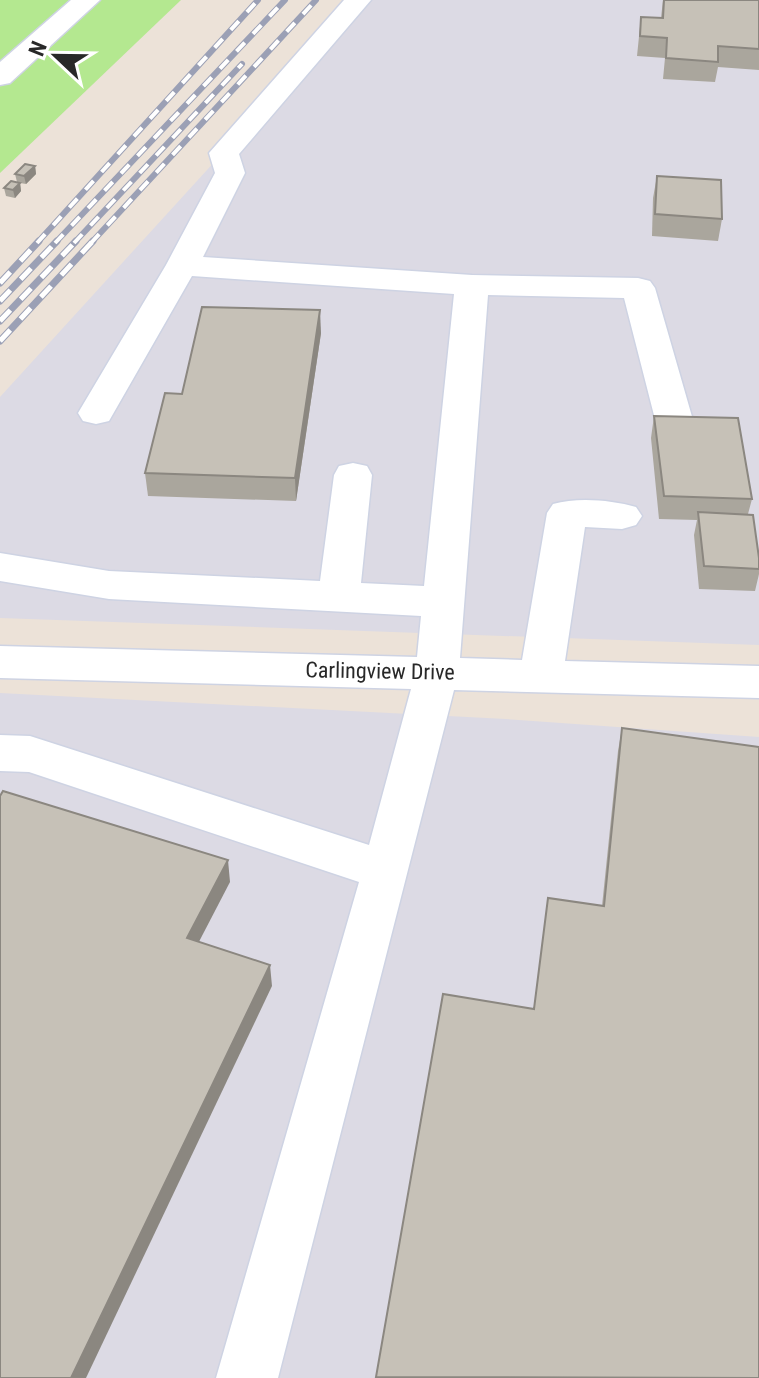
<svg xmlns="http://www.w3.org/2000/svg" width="759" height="1378" font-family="'Roboto Condensed',sans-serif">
	<rect width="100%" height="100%" fill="#ece2d8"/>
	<!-- industrial -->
	<g fill="#dcdae4">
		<path d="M362,0h397v645l-759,-27v-221z"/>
		<path d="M0,693l506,26 253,18v641h-759z"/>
	</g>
	<!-- green -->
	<path fill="#b4e890" d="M0,0h181l-181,173z"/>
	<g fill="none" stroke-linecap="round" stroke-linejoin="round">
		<defs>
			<g id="minor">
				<path d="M71,0h29l-90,83 -10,2v-23z"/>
				<path d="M344,0h27l-132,154 6,19 -42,84 269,18 166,3 12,3 5,7 40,139 -6,8 -13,4 -13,-4 -6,-8 -33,-129 -136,-3 -28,363 62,2 25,-147 6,-9c25,-7 58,-4 83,3l6,9 -6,9 -14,4 -37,-2 -20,134 194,5v32l-305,-8 -176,688h-62l143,-496 -330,-110 -29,-1v-36l30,1 339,109 42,-156 -411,-11v-32l417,11 4,-41 -312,-17 -109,-18v-28l109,18 211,10 14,-106 5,-9 14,-3 14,3 5,9 -11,108 63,3 30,-292 -262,-18 -83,145 -13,3 -13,-3 -5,-8 88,-148 49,-92 -6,-20z"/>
			</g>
		</defs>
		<!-- minor casing -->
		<use href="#minor" stroke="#ced3e3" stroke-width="3"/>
		<!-- minor -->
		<use href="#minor" fill="#fff" fill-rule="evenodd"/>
		<defs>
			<g id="rail-far1">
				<path d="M37,243l221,-243"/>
				<path d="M55,243l230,-243"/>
				<path d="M74,243l168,-179"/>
				<path d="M91,243l225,-243"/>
			</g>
			<g id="rail">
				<path d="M0,283l39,-42"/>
				<path d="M0,301l57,-60"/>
				<path d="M0,321l76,-80"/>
				<path d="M0,341l93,-100"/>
			</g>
		</defs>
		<!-- rail-far1 casing -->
		<use href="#rail-far1" stroke="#9ba0b5" stroke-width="6"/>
		<!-- rail casing -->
		<use href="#rail" stroke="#9ba0b5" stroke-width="7"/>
		<!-- rail-far1 -->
		<use href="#rail-far1" stroke="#fff" stroke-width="4" stroke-dasharray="12" stroke-linecap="butt"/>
		<!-- rail -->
		<use href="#rail" stroke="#fff" stroke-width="5" stroke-dasharray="15" stroke-linecap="butt"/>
	</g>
	<!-- wall -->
	<g fill="#aaa69d">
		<path d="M663,0h96v70l-41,-3 -3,15 -52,-3 2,-21 -28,-2 4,-39 20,1z"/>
		<path d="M35,166l1,8 -10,10 -6,-1 1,8 -6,7 -9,-2 -2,-8 13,-6 -2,-8z"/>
		<path d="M657,176l65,43 -4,22 -66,-5 1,-38z"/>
		<path d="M321,333l-25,168 -148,-5 -3,-23 37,-79z"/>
		<path d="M654,416l98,83 -4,15 11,44v16l-4,17 -56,-2 -5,-54 3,-15 -38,-1 -8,-81z"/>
		<path d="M622,728l137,650h-383l67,-384 91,15 68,-103 16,-155z"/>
	</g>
	<!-- shaded-wall -->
	<g fill="#8b8780">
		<path d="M35,166l1,8 -10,10 -2,-8z"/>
		<path d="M20,183l1,8 -6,7 -2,-8z"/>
		<path d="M320,310l1,23 -25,168 -1,-23z"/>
		<path d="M228,860l2,22 -40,77 -3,-21z"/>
		<path d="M270,965l2,21 -186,392h-15z"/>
	</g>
	<!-- building -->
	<g fill="#c6c1b7" stroke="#8b8780" stroke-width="2">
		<path d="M664,0h95v49l-41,-3v16l-52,-4 1,-20 -27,-2 1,-19 22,1z"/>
		<path d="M25,164l10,2 -11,10 -9,-2z"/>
		<path d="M657,176l64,4 1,39 -67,-5z"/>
		<path d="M11,181l9,2 -7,7 -9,-2z"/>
		<path d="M202,307l118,3 -25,168 -150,-5 20,-80 17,1z"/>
		<path d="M654,416l84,2 14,81 -88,-3z"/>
		<path d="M698,512l55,3 6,43v11l-55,-3z"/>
		<path d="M622,728l137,19v631l-383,-1 67,-383 91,15 14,-111 56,8z"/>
		<path d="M3,791l225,69 -41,78 83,27 -199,413h-71v-582z"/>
	</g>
	<g text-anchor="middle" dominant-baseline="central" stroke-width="7" stroke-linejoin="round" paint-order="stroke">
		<!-- street labels -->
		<g font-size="22" fill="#282828" stroke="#fff">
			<text transform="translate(380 671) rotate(1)">Carlingview Drive</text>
		</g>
	</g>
	<!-- north arrow -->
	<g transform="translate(56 56) rotate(292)" stroke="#ffffff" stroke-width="6" paint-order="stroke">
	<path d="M0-6L14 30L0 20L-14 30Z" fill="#282828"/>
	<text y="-12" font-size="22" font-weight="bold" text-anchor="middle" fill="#282828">N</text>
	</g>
</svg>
